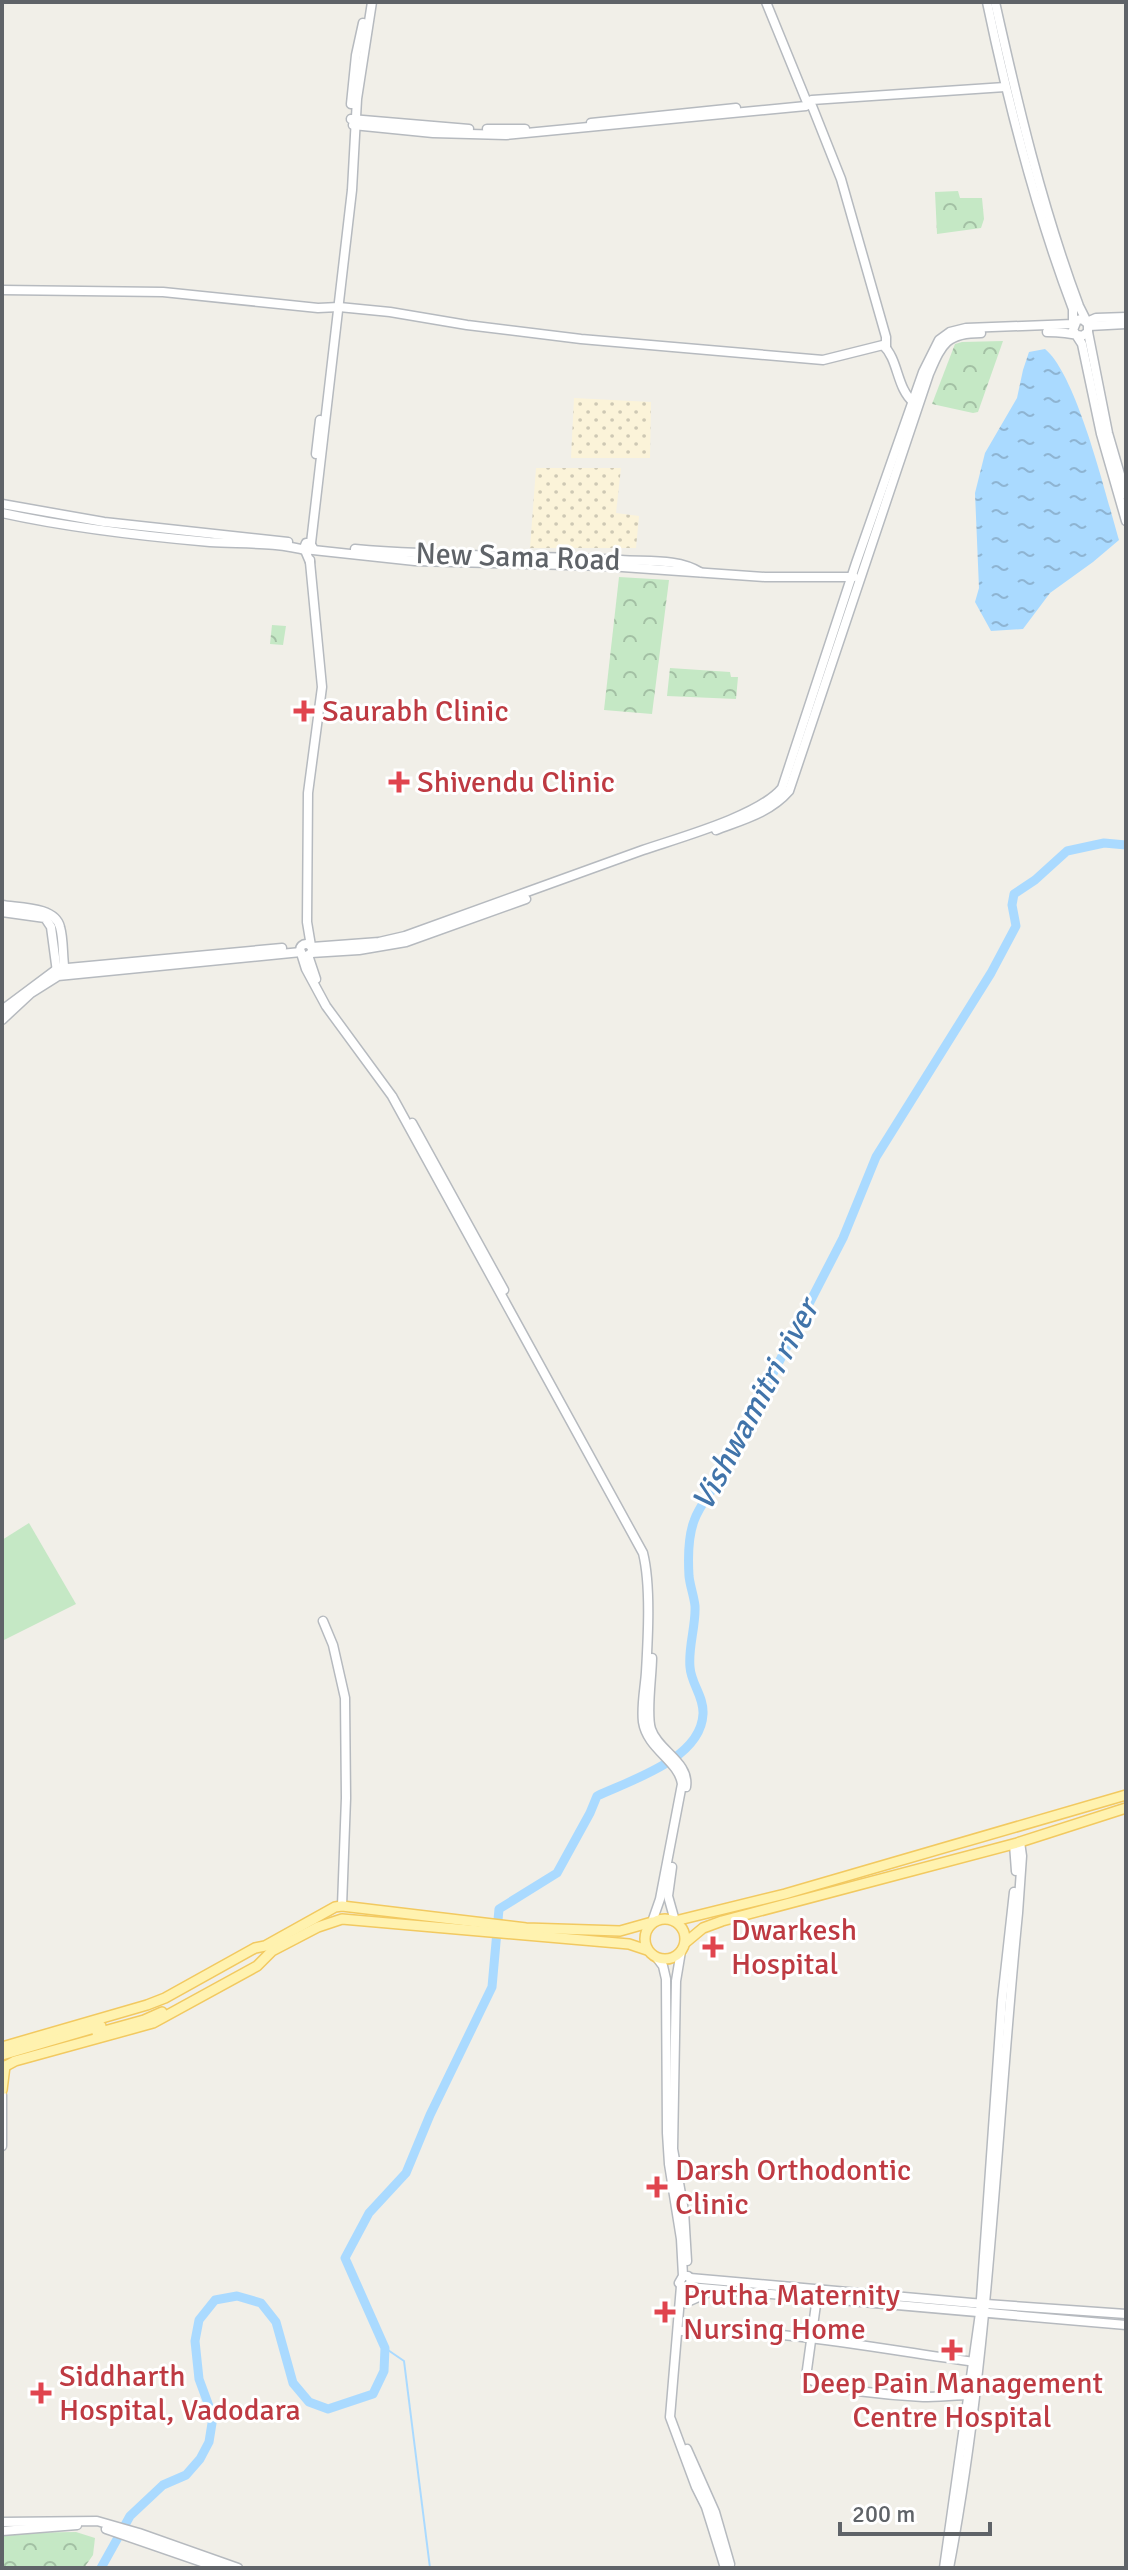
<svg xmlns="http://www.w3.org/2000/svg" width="1128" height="2570" font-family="Signika,sans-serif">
	<defs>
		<pattern id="sand-dots" width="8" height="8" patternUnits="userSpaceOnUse" patternTransform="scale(2)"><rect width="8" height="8" fill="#fbf3d9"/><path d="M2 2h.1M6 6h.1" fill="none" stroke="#cec8b4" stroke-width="1.8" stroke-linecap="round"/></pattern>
		<pattern id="park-crowns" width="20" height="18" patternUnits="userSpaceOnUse" patternTransform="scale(2)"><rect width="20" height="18" fill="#c5e8c5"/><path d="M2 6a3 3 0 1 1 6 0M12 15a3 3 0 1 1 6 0" fill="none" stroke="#a3c0a4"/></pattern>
		<pattern id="water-ripples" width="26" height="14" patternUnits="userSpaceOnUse" patternTransform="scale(2)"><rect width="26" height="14" fill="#aadaff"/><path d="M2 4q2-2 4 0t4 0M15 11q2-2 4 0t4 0" fill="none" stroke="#8eb4d2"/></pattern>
	</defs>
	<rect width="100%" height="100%" fill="#f1efe8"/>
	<!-- grass -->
	<path fill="#c5e8c5" d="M29,1523l47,81 -74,37v-101z"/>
	<!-- sand -->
	<g fill="url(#sand-dots)">
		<path d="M574,398l77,4 -1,56h-79z"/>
		<path d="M536,468h85l-5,45 23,3 -3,32h-106z"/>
	</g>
	<!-- park -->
	<g fill="url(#park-crowns)">
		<path d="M958,191l2,7h22l2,21 -3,9 -44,6 -2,-42z"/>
		<path d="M1003,341l-25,71 -5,1 -41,-9 23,-60 7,-2z"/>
		<path d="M619,577l50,3 -17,134 -48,-4z"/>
		<path d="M272,625l14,1 -3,19 -13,-1z"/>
		<path d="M670,668l60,4 1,5h7l-2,22 -69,-3z"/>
		<path d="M76,2532l19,6 -2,17 -9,13h-82v-35z"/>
	</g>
	<!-- water -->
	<path fill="url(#water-ripples)" d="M1045,349c32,26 61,147 74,191l-26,22 -43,31 -27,36 -32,2 -16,-29 4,-14 -4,-95 10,-40 32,-55 6,-28 6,-18z"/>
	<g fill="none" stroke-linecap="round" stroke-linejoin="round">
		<!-- stream -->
		<path stroke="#aadaff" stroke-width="2" d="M385,2348l19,13 26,207"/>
		<!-- river -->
		<path stroke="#aadaff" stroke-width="9" d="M101,2568l29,-52 33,-31 23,-10 14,-16 9,-17 4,-25 -14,-38 -4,-38 4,-21 16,-20 22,-4 24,7 15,19 17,61 16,19 19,7 45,-15 11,-23 1,-23 -40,-90 24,-45 37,-40 24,-58 62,-128 7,-78 58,-36 33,-60 7,-17c34,-16 104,-37 106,-82 1,-18 -12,-30 -13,-47 -2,-20 6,-41 5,-61 -1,-10 -5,-20 -6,-30 -1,-17 -1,-39 5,-55 4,-13 15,-26 22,-37l127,-246 33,-81 115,-184 25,-47 -4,-21 2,-11 21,-14 32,-29 37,-8 22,2"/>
		<defs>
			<g id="secondary">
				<path d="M766,2l40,98"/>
				<path d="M995,2c23,103 47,205 84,304l8,16 9,-4 30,-1"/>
				<path d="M812,100l193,-13"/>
				<path d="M351,104l5,-49 7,-32"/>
				<path d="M812,106l29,73 45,158v10"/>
				<path d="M351,119l118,10"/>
				<path d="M591,123l145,-15"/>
				<path d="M353,125l80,8 73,2 300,-29"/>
				<path d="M487,129h38"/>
				<path d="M2,290l161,2 155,16 21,-1 51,5 77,13 114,14 242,21 60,-15c16,15 13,43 31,58"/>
				<path d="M1089,326l37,-2"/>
				<path d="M1047,332c12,0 23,1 35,4l6,-4v-8l-6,-5 -5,1 -4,10 9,14 19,90 25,87"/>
				<path d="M1088,332l20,101 18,62"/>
				<path d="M316,454l4,-34"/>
				<path d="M2,504l102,18 184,20"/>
				<path d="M2,513c68,15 139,23 208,29 32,2 68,0 98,9l5,-3 -3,-5h-4l-2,5 6,14v-2"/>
				<path d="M311,543l41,-353 5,-91 15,-97"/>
				<path d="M355,549c89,8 178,6 266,11 25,2 57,-2 79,12"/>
				<path d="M313,550l102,11 193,5 157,11h89"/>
				<path d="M310,562l12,125 -14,106 -1,129 4,24"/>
				<path d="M716,830c26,-10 54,-17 73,-39l140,-417c13,-30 17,-41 52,-41"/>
				<path d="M2,905c16,3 53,1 58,22 4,14 2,30 5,45"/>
				<path d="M2,912l43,6 6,9 6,45"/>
				<circle cx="306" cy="950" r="6"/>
				<path d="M312,947l67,-5 26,-6c79,-29 159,-57 238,-86 35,-12 116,-34 139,-62l74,-225 67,-191 16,-32 11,-8 16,-4 107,-4v-15c-38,-100 -64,-202 -86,-307"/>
				<path d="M301,953l5,16 20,37 66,90 251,457c8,32 5,85 3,119 -1,16 -5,34 -3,50 4,27 36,39 39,62l-22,115 -8,23"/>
				<path d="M311,953l48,-3 47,-8 120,-43"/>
				<path d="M308,955l8,24"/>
				<path d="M2,1010l55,-41 225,-21"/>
				<path d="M2,1020l29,-27 27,-17 243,-24"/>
				<path d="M412,1123l92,167"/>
				<path d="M323,1621l10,24 12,53 1,100 -4,108"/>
				<path d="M652,1658c0,17 -6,56 -1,71 7,22 39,33 35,58"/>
				<path d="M1014,1844l2,27"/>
				<path d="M672,1867l-4,29 7,25"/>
				<path d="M681,1951l-5,30 -3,168 11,62 3,50"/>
				<path d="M657,1958l6,8 3,13 1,154 2,31 12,75 2,37 -4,7 4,4h6l2,-8 -3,-3h-5"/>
				<path d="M2,2095v51"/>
				<path d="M690,2278l282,25 154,11"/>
				<path d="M681,2286l-11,131 26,70 10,20 19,61"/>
				<path d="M689,2287l437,38"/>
				<path d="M817,2297l-11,80c14,13 96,19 117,20 17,0 34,-2 51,-2"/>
				<path d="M685,2303l27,-12"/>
				<path d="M682,2331c98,-3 196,18 293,31"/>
				<path d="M687,2449l28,63 15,52"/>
				<path d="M2,2522l95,-1 42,12 99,35"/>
				<path d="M106,2529l113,39"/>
				<path d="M2,2531l75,-6"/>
				<path d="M944,2568l36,-255 22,-313 12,-108"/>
				<path d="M949,2568c41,-216 47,-436 69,-655l4,-57 -2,-14"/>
			</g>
			<g id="primary">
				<circle cx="665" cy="1939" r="20"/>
				<path d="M675,1921l110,-27 341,-99"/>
				<path d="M685,1943l18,-15 19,-7 295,-78 109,-35"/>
				<path d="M97,2033l47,-13 18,-8"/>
				<path d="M2,2047l145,-42 18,-7 90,-50 10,-2 70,-39 7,-1 184,22 94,3 32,-9"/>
				<path d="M2,2055l99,-29"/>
				<path d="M2,2068l13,-7 138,-38 104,-57 15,-15 46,-24 24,-8 287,25 18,6"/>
				<path d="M2,2090l3,-24"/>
			</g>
		</defs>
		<!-- secondary casing -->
		<use href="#secondary" stroke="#b6babf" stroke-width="11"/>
		<!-- primary casing -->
		<use href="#primary" stroke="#f2c960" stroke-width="12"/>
		<!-- secondary -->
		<use href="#secondary" stroke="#fff" stroke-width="8"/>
		<!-- primary -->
		<use href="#primary" stroke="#fff2af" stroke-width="9"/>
	</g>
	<!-- markers -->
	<g fill="#e0444e" stroke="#fff" stroke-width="3">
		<path d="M300 699h8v8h8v8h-8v8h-8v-8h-8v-8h8z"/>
		<path d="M395 770h8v8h8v8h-8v8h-8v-8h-8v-8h8z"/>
		<path d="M709 1935h8v8h8v8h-8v8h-8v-8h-8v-8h8z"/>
		<path d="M653 2175h8v8h8v8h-8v8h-8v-8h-8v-8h8z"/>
		<path d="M661 2300h8v8h8v8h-8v8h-8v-8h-8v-8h8z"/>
		<path d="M948 2338h8v8h8v8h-8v8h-8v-8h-8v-8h8z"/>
		<path d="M37 2381h8v8h8v8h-8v8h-8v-8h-8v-8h8z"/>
	</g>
	<g text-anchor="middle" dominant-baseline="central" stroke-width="6" stroke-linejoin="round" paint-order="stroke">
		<!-- street labels -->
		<g font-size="30" fill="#5f6368" stroke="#fff">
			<text transform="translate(518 557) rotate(2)">New Sama Road</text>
		</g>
		<!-- health labels -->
		<g font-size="30" fill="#be3a42" stroke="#fff" text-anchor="start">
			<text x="322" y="711">Saurabh Clinic</text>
			<text x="417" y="782">Shivendu Clinic</text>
			<text x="731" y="1930">Dwarkesh<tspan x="731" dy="34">Hospital</tspan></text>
			<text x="675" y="2170">Darsh Orthodontic<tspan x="675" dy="34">Clinic</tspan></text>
			<text x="683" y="2295">Prutha Maternity<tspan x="683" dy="34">Nursing Home</tspan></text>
			<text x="59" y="2376">Siddharth<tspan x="59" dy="34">Hospital, Vadodara</tspan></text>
			<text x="952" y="2383" text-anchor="middle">Deep Pain Management<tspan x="952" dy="34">Centre Hospital</tspan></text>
		</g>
		<!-- water labels -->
		<g font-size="32" font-style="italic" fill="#4174aa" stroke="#fff">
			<text transform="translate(755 1405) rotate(-62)">Vishwamitri river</text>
		</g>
	</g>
	<!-- border -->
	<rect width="1128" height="2570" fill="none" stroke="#5f6368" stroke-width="8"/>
	<!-- scale -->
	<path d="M840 2522v12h150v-12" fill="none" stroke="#5f6368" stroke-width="4"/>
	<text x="852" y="2522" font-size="24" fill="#5f6368" stroke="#ffffff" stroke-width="6" paint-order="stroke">200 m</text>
</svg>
